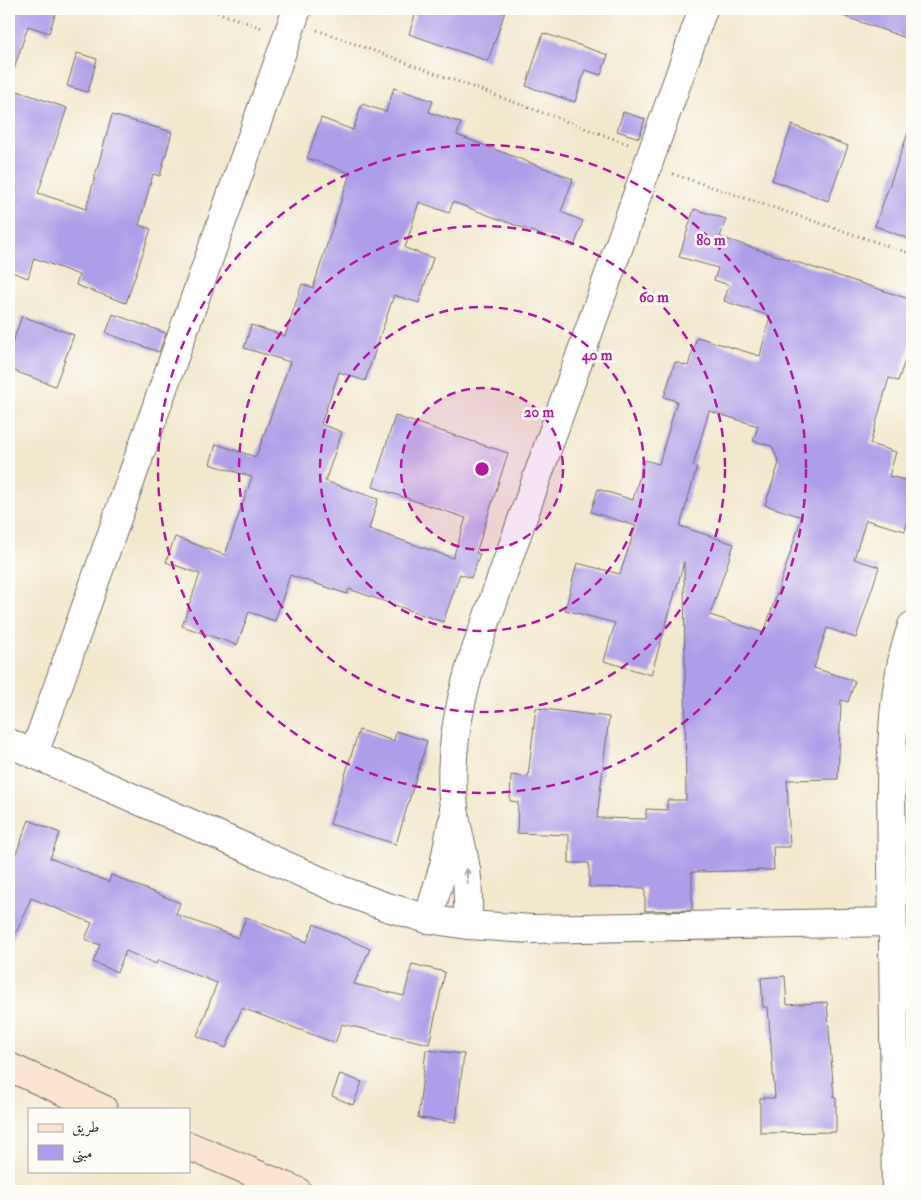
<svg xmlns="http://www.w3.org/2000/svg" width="921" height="1200" font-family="'IM FELL Double Pica',Amiri,serif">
	<rect width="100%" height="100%" fill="#fdfcf7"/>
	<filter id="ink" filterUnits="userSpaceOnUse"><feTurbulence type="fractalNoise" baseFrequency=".02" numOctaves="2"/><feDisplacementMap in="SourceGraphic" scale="10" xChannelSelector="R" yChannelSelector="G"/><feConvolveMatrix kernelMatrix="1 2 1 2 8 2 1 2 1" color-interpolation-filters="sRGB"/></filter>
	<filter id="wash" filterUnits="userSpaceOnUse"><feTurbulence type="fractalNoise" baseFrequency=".0096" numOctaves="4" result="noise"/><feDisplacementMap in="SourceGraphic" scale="20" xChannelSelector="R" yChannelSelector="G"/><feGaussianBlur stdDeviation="1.12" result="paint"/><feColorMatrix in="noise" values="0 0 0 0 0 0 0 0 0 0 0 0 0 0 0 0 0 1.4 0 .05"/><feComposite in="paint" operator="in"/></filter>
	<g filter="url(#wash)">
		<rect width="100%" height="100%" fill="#f2e8ce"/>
		<g id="blocks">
			<!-- building -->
			<g fill="#ae9de8" fill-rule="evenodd">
				<path d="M9,9h48l-8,24 -21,-7 -15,46 -4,-1z"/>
				<path d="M417,9h89l-18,52 -79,-27z"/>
				<path d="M833,9h79v31l-80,-28z"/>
				<path d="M543,33l65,22 -7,20 -16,-5 -10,32 -49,-16z"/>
				<path d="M77,53l20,6 -9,33 -21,-6z"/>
				<path d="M9,88l58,20 -29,85 48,16 26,-94 60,17 -12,44 -7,-2 -14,51 12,4 -25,74 -50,-18 3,-10 -45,-17 -6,20 -19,-7z"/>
				<path d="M394,88l39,13 -4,11 32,11 -4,12 116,44 -12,33 22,9 -9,26 -121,-45 -4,11 -30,-11 -14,46 28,10 -14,45 -25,-8 -29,86 -26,-9 -18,52 21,8 -17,49 53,18 -9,30 84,29 13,-40 -93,-31 22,-71 113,37 -32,100 4,1 -9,24 -11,-4 -17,48 -94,-33 -2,5 -57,-19 -15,46 -26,-9 -12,33 -55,-19 18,-52 -34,-12 9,-25 50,18 27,-78 -42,-13 6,-20 40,13 34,-95 -46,-14 7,-23 34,11 17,-52 11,4 37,-115 -43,-15 14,-40 32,12 9,-26 24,8z"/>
				<path d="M623,112l22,7 -6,19 -22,-7z"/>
				<path d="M792,125l56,21 -20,55 -56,-21z"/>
				<path d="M909,130l3,1v109l-37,-14z"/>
				<path d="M694,209l32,10 -6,18 192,63v40l-14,41 -9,-3 -19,66 26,8 -7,24 23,6v23l-7,26 -39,-11 -12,39 25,8 -23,71 -29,-10 -13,40 41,13 -7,21 -7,-2 -3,79 -51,1 3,67h-17l1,23 -82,2v38l-47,1v-23l-56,-1v-24h-20v-28l-52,-2 1,-31 -8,-1 1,-26 17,2 8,-69 73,9 -12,101 49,1v-10l21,1v-10h19l-2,-238 -33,113 -47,-14 11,-38 -50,-13 12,-47 43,11 16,-48 -45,-14 7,-23 35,11 11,-40 15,4 18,-63 -13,-4 11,-35 13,4 9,-29 63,19 10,-40 -46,-15 5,-16 -15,-5 4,-12 -39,-11zM709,411l49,15 -5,15 19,5 7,17 -14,42 37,12 -38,116 -54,-18 24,-71 -54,-18 17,-59 -4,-1z"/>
				<path d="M113,314l53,19 -7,19 -53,-19z"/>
				<path d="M22,316l52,19 -19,51 -46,-17v-16z"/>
				<path d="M359,730l35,11 2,-10 31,10 -31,103 -66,-20z"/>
				<path d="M29,820l31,13 -10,25 59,24 2,-7 69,28 -4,11 62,24 8,-21 61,25 7,-18 56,25 -16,35 50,12 8,-32 33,8 -16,72 -87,-20 -7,19 -93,-35 -16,40 -29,-12 20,-53 -59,-23 -2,4 -30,-13 -9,21 -24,-10 7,-17 -15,-6 7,-16 -61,-25 -22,51v-78z"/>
				<path d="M785,976l2,29 40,-3 7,96h2v34l-76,1v-35h15l-7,-91h-5l-2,-29z"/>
				<path d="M426,1050l38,4 -8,68 -38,-4z"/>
				<path d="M340,1074l22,8 -9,23 -21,-9z"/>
			</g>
		</g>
	</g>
	<g filter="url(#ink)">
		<use href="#blocks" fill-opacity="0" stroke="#716d64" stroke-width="1"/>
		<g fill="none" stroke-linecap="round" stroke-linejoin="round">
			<defs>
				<g id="street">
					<path d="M9,743l332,147 43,16 44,13 40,6 64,4 360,-7"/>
					<path d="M34,754l263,-745"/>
					<path d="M428,919l16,-54 8,-42"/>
					<path d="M468,925c0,-20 1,-41 -3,-61 -3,-19 -9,-37 -11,-56 -6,-50 4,-99 18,-147l231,-652"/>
					<path d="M896,1191l-5,-404c1,-54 3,-110 21,-161"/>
				</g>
				<g id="secondary">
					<path d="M9,1067l94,42"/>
					<path d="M189,1146l108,45"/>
				</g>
			</defs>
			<!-- street casing -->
			<use href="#street" stroke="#716d64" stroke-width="30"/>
			<!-- secondary casing -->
			<use href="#secondary" stroke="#716d64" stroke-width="30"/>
			<!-- path -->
			<g stroke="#716d64" stroke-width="3" stroke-dasharray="1 4" stroke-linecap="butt">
				<path d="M208,9l54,19"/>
				<path d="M317,30l311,114"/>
				<path d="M673,174l239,80"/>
			</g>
			<!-- street -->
			<use href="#street" stroke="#fff" stroke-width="28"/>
			<!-- secondary -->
			<use href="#secondary" stroke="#fce5d0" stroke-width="28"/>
		</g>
		<!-- one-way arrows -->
		<defs><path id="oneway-shaft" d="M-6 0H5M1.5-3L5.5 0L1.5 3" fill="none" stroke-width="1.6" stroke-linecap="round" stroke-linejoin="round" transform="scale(1.25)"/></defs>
		<use stroke="#a0a0a0" href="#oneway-shaft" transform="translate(467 876) rotate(-94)"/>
	</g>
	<!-- distance rings -->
	<circle cx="482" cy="469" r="81" fill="#b5179e" fill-opacity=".12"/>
	<g fill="none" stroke="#b5179e" stroke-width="2.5" stroke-dasharray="9 6">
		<circle cx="482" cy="469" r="81"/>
		<circle cx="482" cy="469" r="162"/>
		<circle cx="482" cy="469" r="243"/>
		<circle cx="482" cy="469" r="324"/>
	</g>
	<circle cx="482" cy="469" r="8" fill="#b5179e" stroke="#fdfcf7" stroke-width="2.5"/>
	<g font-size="15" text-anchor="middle" font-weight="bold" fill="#b5179e" stroke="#fdfcf7" stroke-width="5" stroke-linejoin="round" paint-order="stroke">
		<text x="711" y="245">80 m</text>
		<text x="654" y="302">60 m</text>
		<text x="597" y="360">40 m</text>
		<text x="539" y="417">20 m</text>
	</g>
	<!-- margin -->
	<rect width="921" height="1200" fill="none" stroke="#fdfcf7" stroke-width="30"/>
	<!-- legend -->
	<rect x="28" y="1108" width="162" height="65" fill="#fdfcf7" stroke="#a9a8a5"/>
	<rect x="38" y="1124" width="25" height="8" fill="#fce5d0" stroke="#a9a8a5"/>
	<text x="72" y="1132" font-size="15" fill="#2b2b2b">طريق</text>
	<rect x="38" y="1145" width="25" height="15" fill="#ae9de8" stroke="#a9a8a5"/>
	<text x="72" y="1158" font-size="15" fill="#2b2b2b">مبنى</text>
</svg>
